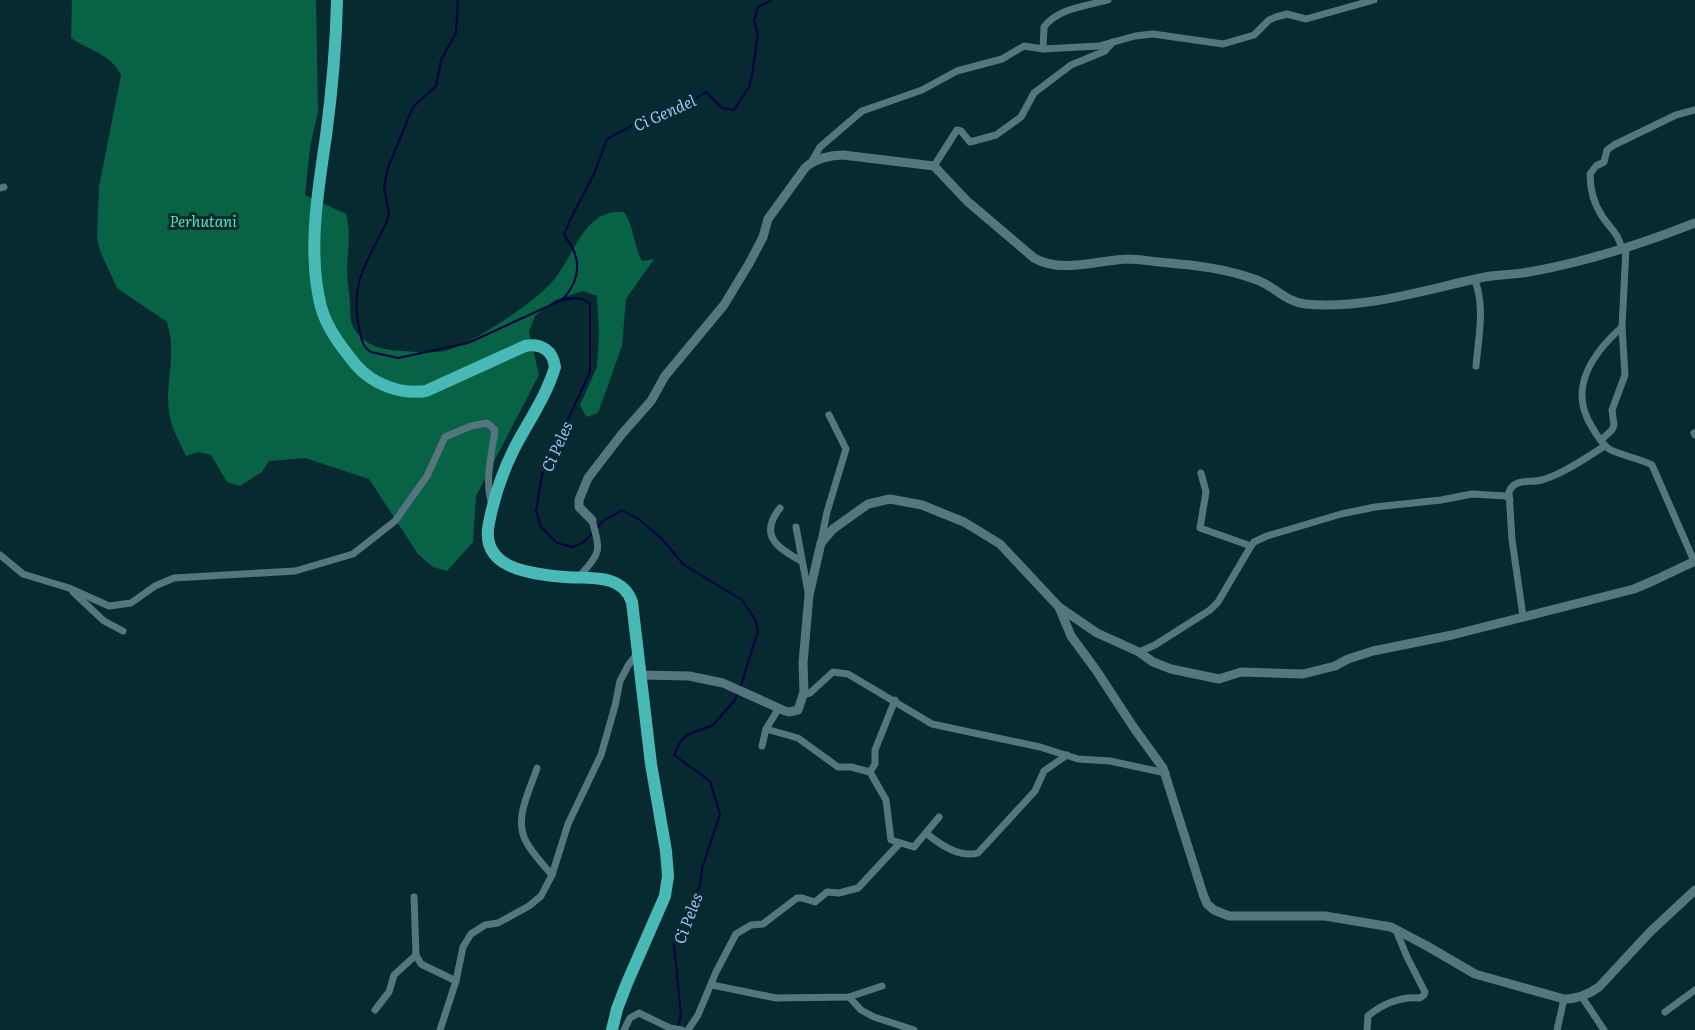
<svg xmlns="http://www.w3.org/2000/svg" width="1695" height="1030" font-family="Literata,serif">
	<rect width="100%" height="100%" fill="#072930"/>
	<!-- forest -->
	<path fill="#086245" d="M72,0h244l2,111 -8,37 -5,47 41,19c5,18 2,35 1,54 0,12 2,24 3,36 0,8 0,19 5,26 11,17 29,20 48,21 15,1 31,3 45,-1 27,-8 84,-46 103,-67 23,-24 32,-76 73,-71 11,16 9,33 18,49l12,-2 -28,40 -4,47 -24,67 -12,4 -6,-12 17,-38 2,-32 -2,-39 -14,-5 -28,9 -20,16 -6,16 10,43 -63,121 -3,46 -26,29 -14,-4 -15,-13 -49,-75 -64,-21 -36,3 -7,11 -22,14 -13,-4 -16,-27 -12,-3 -13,4c-5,-12 -14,-26 -16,-39 -7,-32 8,-59 -3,-95l-50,-34 -17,-37 -3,-13 2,-51 22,-112c-10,-21 -31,-24 -50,-37z"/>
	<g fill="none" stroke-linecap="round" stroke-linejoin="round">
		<!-- stream -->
		<g stroke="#000341" stroke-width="2">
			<path d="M458,0l-2,33 -15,27 -5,26 -23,21 -25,61 -4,19 5,27 -2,7c-18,38 -38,61 -28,106 2,10 3,20 12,25l27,6 70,-15 94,-43c10,-2 20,-4 28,4v68l-48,103 -6,36 5,16 16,16 16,4 11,-5 19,-21 19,-11 18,10 22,19 22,26 58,35 13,19 3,12 -18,57"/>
			<path d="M563,299c19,-21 18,-43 1,-64l5,-13 25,-48 13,-35 43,-23 37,-12 19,-12 16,16 12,2 15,-23 3,-12 6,-41 -4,-13 4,-14 14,-7"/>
			<path d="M677,1027l4,-11 -7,-72 14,-38 12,-21 2,-16 18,-55 -10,-33 -36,-26 6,-13 7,-7 26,-10 22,-25 3,-7"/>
		</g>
		<!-- minor -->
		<g stroke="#55767e" stroke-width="7">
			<path d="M1043,49l1,-22c14,-19 43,-21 64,-27"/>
			<path d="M812,161l8,-14 42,-36 60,-21 35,-19 45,-12 22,-13 19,3 56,-3 36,-10 18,-2 70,10 31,-9 15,-15 7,-3 11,-3 19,5 68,-19"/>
			<path d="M934,166l23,-36 4,1 9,11 26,-7 25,-18 13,-24 37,-28 34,-14 8,-9"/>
			<path d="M0,188l4,-1"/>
			<path d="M1626,248l-4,79c-29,26 -55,61 -30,100 4,7 10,17 17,22 13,7 30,9 43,16l42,96"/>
			<path d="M1622,249c-5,-18 -10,-18 -20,-33 -8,-12 -12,-28 -12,-42l6,-8 8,-4 3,-12 7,-5 62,-30 19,-5"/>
			<path d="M1474,279c12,25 4,61 2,87"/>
			<path d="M1694,433l1,2"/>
			<path d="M1601,440l11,-10 2,-5 -2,-15 13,-35 -3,-48"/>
			<path d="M1201,473l5,19 -6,36 51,18"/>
			<path d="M780,508c-22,28 -2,40 21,53"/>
			<path d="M796,527l12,65"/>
			<path d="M821,541l6,-29 19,-63 -17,-34"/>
			<path d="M0,555l23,19 46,14 40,18 22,-3 24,-17 19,-8 121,-7 58,-17 42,-33 32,-45 18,-39 26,-11 16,-3 8,7c-3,23 -11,52 -3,74"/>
			<path d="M579,577c22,-26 22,-24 13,-57"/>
			<path d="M73,592l31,29 19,10"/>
			<path d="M1523,616l-11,-76 -3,-48c5,-14 21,-9 33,-12 23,-7 43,-22 63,-34"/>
			<path d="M1139,652l16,-7 55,-35 8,-8 33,-56 3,-4 13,-6 74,-22 34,-7 66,-7 31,-6 34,2 4,4"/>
			<path d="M804,695l6,-2 23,-21 15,2 84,50 108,23 38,12 32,2 56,12"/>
			<path d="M895,700l-20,50v14l-5,8 16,28 5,40 23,7 25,-30"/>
			<path d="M766,729l32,9 40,29h13l19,5"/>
			<path d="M762,746l4,-17 13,-21"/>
			<path d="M537,768c-8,25 -25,53 -9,77 7,11 16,21 24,30"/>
			<path d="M926,833c13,11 34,25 52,20l57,-62 9,-20 23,-16"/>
			<path d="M414,897l2,58 5,9 35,17"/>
			<path d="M712,985l64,13 73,-1 33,-11"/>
			<path d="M849,997l12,13 13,7 40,13"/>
			<path d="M1582,997l22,33"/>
			<path d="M375,1010l14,-18 5,-17 22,-20"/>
			<path d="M1665,1012l30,-22"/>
			<path d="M440,1030l16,-49 7,-34 8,-13 14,-9 13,-2 31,-17 12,-10 11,-21 16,-51 33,-69 14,-49 5,-25 9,-17 8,-10"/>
			<path d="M624,1030l6,-12 9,-5 31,15 12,2"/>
			<path d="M688,1030l10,-15 18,-43 20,-38 15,-9 12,-1 34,-26h5l13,4 12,-10 12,1 19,-5 41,-44"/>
			<path d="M1367,1030l1,-14c14,-12 33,-20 52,-18l4,-3 1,-3 -18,-35 -11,-27"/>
			<path d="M1557,1030l7,-31"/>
		</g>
		<!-- tertiary -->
		<g stroke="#55767e" stroke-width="9">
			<path d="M592,520l-13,-13v-7l9,-22 33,-43 30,-34 14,-25 59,-71 26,-43 13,-25 5,-18 37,-51c9,-9 25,-13 38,-13l91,11 33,35 67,57c28,16 63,2 94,1 10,0 21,2 31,3 34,3 66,6 98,18 17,6 29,22 48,24 57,6 119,-14 175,-26 16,-4 33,-3 49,-6 56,-10 113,-28 166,-49"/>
			<path d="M1059,607l38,26 42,19 14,10 18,7 48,10 22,-7 62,2 32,-8 13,-7 25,-8 79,-16 182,-46 21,-9 40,-19"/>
			<path d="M641,675l48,1 34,7 62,28 4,1 9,-2 6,-18 -1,-29 6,-68 12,-52 12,-14 35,-25 22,-5 32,6 42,17 36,22 59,63 12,29 25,34 38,58 29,40 40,126 4,10 7,6 15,6h96l66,11 36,19 48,28 89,25c14,0 24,-4 35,-12l51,-55 45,-42"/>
		</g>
		<!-- trunk -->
		<path stroke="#48b9b4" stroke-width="12" d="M337,0c-1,46 -5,91 -11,136 -8,55 -19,116 -5,171 6,22 22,42 35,58 16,19 45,30 70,26l99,-45c17,-3 28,5 30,21 -9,30 -27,55 -41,82 -12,24 -20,48 -25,74 -10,46 42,51 76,54 25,2 57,-4 67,25l19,162 15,87 2,25 -3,20 -38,87 -10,26 -5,21"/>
	</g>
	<g text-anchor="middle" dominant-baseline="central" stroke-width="6" stroke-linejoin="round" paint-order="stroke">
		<!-- park labels -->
		<g font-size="15" font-style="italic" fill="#57e2ad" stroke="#072930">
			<text x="203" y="220">Perhutani</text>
		</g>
		<!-- water labels -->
		<g font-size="16" font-style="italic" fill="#a2bff7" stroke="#072930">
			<text transform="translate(664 112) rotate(-24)">Ci Gendel</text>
			<text transform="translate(556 446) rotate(-66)">Ci Peles</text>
			<text transform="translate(687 918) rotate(-69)">Ci Peles</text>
		</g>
	</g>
</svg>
